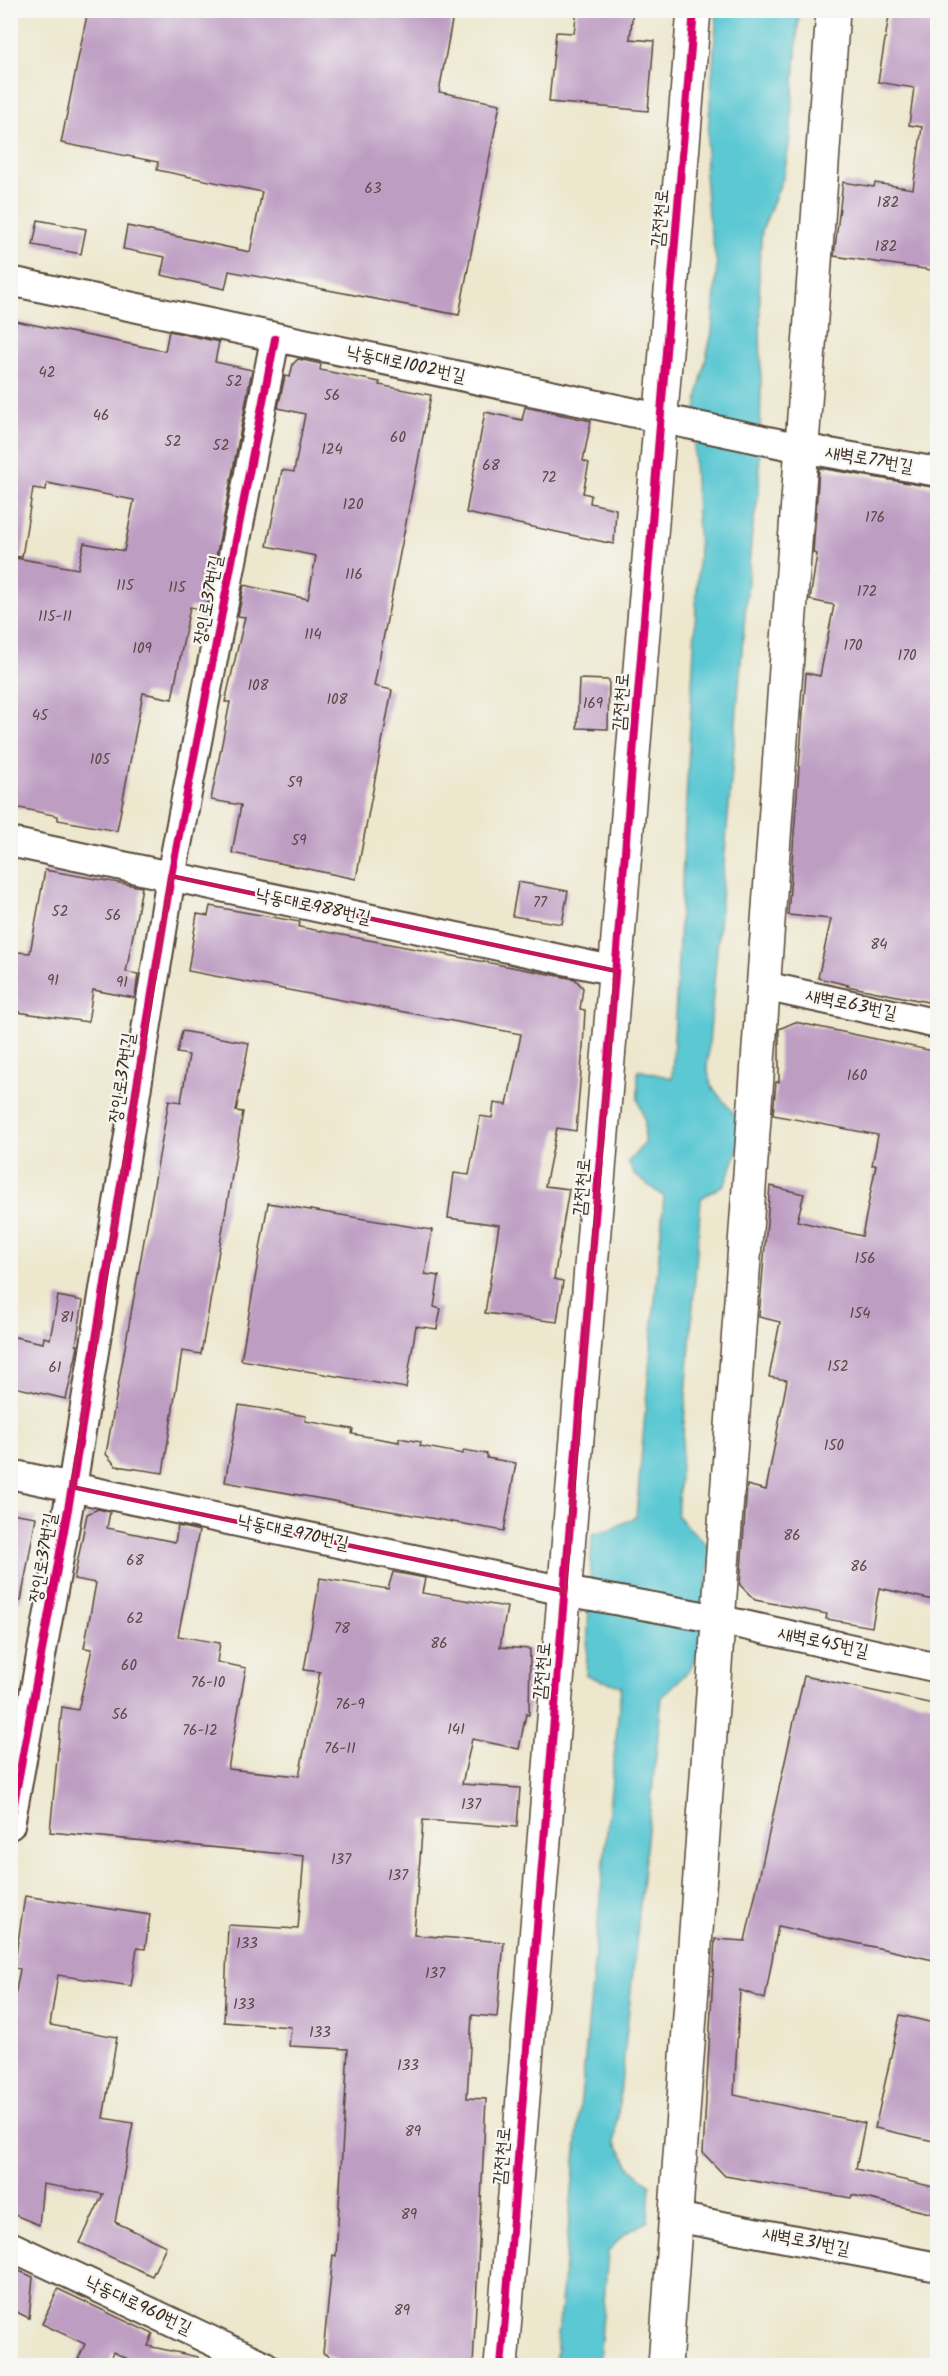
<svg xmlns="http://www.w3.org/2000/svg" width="948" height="2376" font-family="Kalam,'Poor Story',sans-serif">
	<rect width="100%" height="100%" fill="#f6f6f2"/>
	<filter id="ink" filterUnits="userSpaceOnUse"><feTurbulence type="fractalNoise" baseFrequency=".0167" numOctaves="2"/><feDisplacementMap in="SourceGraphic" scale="12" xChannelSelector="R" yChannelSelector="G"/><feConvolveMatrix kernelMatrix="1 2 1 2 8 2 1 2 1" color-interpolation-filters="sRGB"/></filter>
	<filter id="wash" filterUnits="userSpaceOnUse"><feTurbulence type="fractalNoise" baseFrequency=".008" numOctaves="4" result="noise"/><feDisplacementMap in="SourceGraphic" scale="24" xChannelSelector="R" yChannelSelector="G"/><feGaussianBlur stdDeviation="1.35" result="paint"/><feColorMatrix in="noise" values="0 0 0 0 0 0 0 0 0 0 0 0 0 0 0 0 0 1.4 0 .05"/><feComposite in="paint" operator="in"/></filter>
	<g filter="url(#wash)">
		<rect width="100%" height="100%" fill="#ede7cd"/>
		<!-- water -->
		<path fill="#5cc8d3" stroke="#4c7978" stroke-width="1.5" d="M717,11h82l-9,127 -6,37 -22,55 -3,34 2,117 -2,111 -7,39 -45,536 4,19 28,34 3,19 -17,45 -24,14 -24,318 34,33 -12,100 -9,20 -28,28 -47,445 17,27 18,16 -2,36 -24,13 -16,18 -9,113 -44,1 66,-680 -35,-10 6,-142 19,-5 25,-12 28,-320 -29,-22 -7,-13 16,-18 1,-22 -7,-23v-29l34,8 27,-530 -5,-85 1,-45 4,-29 13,-57 5,-67 -9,-50 -3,-42z"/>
		<g id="blocks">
			<!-- building -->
			<g fill="#be9dc3">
				<path d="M88,10h366l-15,82 61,12 -41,211 -230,-44 -4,18 -64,-14 4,-18 -42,-8 4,-23 123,26 12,-60 -105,-22 1,-8 -97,-19z"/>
				<path d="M577,10h56l-3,29 24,2 -6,70 -99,-9 7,-70 18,1z"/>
				<path d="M890,10h48v261l-104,-15 9,-74 31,5 1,-4 38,6 9,-62 -13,-2 5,-37 -36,-6z"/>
				<path d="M38,220l48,9 -5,25 -48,-9z"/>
				<path d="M10,320l155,31 4,-20 50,11 -4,20 37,8 -46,240 -16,-3 -18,92 -29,-6 -26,138 -59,-11v-4l-48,-10v-249l68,12 6,-26 40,8 10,-51 -87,-17 -1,7 -13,-2 -11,69 -12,-1z"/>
				<path d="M298,359l23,5 -1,6 60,12 -1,3 52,10 -57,291 18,4 -36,189 -124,-26 9,-48 -30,-5 19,-98h-5l20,-85 -7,-1 6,-31 64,14 8,-43 -49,-10 15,-76 12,2 11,-58 -27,-6 7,-32 5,1 3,-13z"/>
				<path d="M525,407l66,14 -8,40 6,2 -6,30 8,2 -1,8 26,6 -2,35 -148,-31 19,-101 37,8z"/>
				<path d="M819,468l119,20v516l-91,-18 1,-1 -30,-7 13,-59 -43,-4 18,-242 14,3 14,-71 -24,-5 7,-46 -4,-1z"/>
				<path d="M579,679l30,1 -1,49 -31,-1z"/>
				<path d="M45,870l97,17 -16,85 12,2 -3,24 -42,-8 -5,32 -78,-11 7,-59 13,1z"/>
				<path d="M518,882l50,9 -6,33 -50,-8z"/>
				<path d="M210,906l90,16 -1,5 276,52 8,9 -3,21 5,1 -2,37 -7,84 -19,-3 -12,58 24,3 -15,90 9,2 -6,41 -72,-9 14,-88 -51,-7 6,-45 15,2 11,-59 12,2 2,-15 13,2 14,-71 -333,-63 9,-57 11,2z"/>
				<path d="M795,1022l143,30v549l-59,-13 -7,39 -46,-8 1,-5 -72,-14 -15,-15 7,-100 19,5 21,-110 -18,-3 11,-55 -21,-5 11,-131 34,8 -7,27 65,15 14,-71h-4l6,-30 -105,-20 3,-33h3v-53z"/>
				<path d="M182,1031l67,12 -13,68 7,1 -42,242 -19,-3 -19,122 -47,-7 -10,-12 63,-354 12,2 8,-47 -12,-2z"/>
				<path d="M268,1203l164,27 -7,44 14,2 -5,31 7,2 -4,20 -21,-3 -10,62 -165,-28z"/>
				<path d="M58,1296l25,5 -7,44h2l-1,7 -11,47 -56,-13v-50l33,7 1,-6 6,2z"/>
				<path d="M239,1405l67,11 -1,5 48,8 -1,5 47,8v-4l22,4 -1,4 43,8 1,-4 23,4v4l29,5 -12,68 -279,-49z"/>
				<path d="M98,1509l12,3 -3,16 68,14 3,-16 21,5 -21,105 42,7 -3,19 29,6 -18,101 71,7 21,-104 -16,-2 16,-92 68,11 5,-17 32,6 -3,15 85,14 -7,40 30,2 -1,66 -3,-1 -7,35 -47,-10 -10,45 58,4 -3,39 -94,-7 -9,115 90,7 -7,75 -25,-2 -5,83 19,1 -13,267h-127l-23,-13 10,-98 3,1 12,-207 -59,-3 2,-19 -67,-5 4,-97 70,4 6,-73 -254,-24 12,-125 16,3 14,-61 -8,-1 12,-65 -22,-4 13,-65z"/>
				<path d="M10,1513l26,4 -15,84 -11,-1z"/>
				<path d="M804,1676l134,29v256l-160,-35 -13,73 -25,-9 -6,105 131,28 -9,46 82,19 -4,26 -82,-19 -1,3 -126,-22 -22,-23 12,-214 30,2z"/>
				<path d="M25,1896l125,19 -5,34 -8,-1 -6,38 -73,-11 -8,50 67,12 -14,81 30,5 -18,99 51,24 -14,30 -72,-33 23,-49 -60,-10 -4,41 -29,-12v-191l10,-53 -6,-1z"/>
				<path d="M900,2015l38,9v118l-63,-14z"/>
				<path d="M10,2267l23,10 -4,41 -19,-9z"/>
				<path d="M58,2289l95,45 -5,12 50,11 -1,9h-54l-30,-14 -6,14h-32l10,-22 -43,-20z"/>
			</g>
		</g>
	</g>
	<g filter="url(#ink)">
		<use href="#blocks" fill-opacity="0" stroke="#564638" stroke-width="1.5"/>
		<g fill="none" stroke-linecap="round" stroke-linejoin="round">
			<defs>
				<g id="minor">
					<path d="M10,281l791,167 137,24"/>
					<path d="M10,842l606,129"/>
					<path d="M764,986l174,38"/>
					<path d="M10,1474l555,117 143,26 230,51"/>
					<path d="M10,1825l62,-338 99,-611 104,-537"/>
					<path d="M675,2217l263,50"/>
					<path d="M10,2246l255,120"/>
				</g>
				<g id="tertiary">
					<path d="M501,2366l193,-2356"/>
					<path d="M665,2366l168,-2356"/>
				</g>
			</defs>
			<!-- minor casing -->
			<use href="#minor" stroke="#564638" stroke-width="32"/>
			<!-- tertiary casing -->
			<use href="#tertiary" stroke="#564638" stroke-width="36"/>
			<!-- minor -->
			<use href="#minor" stroke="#fff" stroke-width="28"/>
			<!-- tertiary -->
			<use href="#tertiary" stroke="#fff" stroke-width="33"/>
			<defs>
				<g id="cycleway">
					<path d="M10,1825l62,-338 99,-611 104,-537"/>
					<path d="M501,2366l193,-2356"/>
				</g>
			</defs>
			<!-- cycleway casing -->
			<use href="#cycleway" stroke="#f6f6f2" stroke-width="11"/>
			<!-- cycleway -->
			<use href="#cycleway" stroke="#d6006c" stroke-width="8"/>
		</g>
	</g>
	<!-- marked area -->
	<path fill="none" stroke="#c2185b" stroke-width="4.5" stroke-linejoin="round" d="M171,876l445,95 -51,620 -493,-104z"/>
	<g text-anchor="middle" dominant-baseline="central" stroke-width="4.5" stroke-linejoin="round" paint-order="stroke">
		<!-- number labels -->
		<g font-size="15" fill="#5c4747">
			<text x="373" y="189">63</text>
			<text x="888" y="203">182</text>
			<text x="886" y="247">182</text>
			<text x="47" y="373">42</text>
			<text x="234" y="382">52</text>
			<text x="332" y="396">56</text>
			<text x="101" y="416">46</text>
			<text x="398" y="438">60</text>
			<text x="173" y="442">52</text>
			<text x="221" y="446">52</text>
			<text x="332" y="450">124</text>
			<text x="491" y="466">68</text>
			<text x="549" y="478">72</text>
			<text x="353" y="505">120</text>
			<text x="875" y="518">176</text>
			<text x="354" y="575">116</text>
			<text x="125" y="586">115</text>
			<text x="177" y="588">115</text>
			<text x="867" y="592">172</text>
			<text x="55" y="617">115-11</text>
			<text x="313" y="635">114</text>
			<text x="853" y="646">170</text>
			<text x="142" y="649">109</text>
			<text x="907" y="656">170</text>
			<text x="258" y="686">108</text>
			<text x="337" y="700">108</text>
			<text x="593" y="704">169</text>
			<text x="40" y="716">45</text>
			<text x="100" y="760">105</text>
			<text x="295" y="783">59</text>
			<text x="299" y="841">59</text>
			<text x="540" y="903">77</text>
			<text x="60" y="912">52</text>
			<text x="113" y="916">56</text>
			<text x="879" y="945">84</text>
			<text x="53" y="981">91</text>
			<text x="122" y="983">91</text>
			<text x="857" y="1076">160</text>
			<text x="865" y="1259">156</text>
			<text x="860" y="1314">154</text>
			<text x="67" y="1318">81</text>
			<text x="838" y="1367">152</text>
			<text x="55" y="1368">61</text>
			<text x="834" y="1446">150</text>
			<text x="792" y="1536">86</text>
			<text x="135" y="1561">68</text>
			<text x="859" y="1567">86</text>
			<text x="135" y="1619">62</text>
			<text x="342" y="1629">78</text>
			<text x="439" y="1644">86</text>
			<text x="129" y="1666">60</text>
			<text x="208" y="1683">76-10</text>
			<text x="350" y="1705">76-9</text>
			<text x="120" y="1715">56</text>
			<text x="456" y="1730">141</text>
			<text x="200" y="1731">76-12</text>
			<text x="340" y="1749">76-11</text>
			<text x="471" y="1805">137</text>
			<text x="341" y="1860">137</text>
			<text x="398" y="1876">137</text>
			<text x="247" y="1944">133</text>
			<text x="435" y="1974">137</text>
			<text x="244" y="2005">133</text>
			<text x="320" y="2033">133</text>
			<text x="408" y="2066">133</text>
			<text x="413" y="2132">89</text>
			<text x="409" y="2215">89</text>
			<text x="402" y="2311">89</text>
		</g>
		<!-- street labels -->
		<g font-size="18" fill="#3b2a1e" stroke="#f6f6f2">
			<text transform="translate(661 218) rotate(-85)">감전천로</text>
			<text transform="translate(406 365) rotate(12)">낙동대로1002번길</text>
			<text transform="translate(869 460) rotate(10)">새벽로77번길</text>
			<text transform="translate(209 600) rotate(-79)">장인로37번길</text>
			<text transform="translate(622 702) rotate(-86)">감전천로</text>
			<text transform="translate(313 907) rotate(12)">낙동대로988번길</text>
			<text transform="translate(851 1005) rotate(12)">새벽로63번길</text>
			<text transform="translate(123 1078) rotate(-81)">장인로37번길</text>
			<text transform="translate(583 1187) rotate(-85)">감전천로</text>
			<text transform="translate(293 1533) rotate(12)">낙동대로970번길</text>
			<text transform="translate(44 1558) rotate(-80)">장인로37번길</text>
			<text transform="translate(823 1643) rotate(12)">새벽로45번길</text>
			<text transform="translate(543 1671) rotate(-85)">감전천로</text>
			<text transform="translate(503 2156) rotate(-85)">감전천로</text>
			<text transform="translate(806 2242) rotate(11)">새벽로31번길</text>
			<text transform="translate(138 2306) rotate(25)">낙동대로960번길</text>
		</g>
	</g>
	<!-- margin -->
	<rect width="948" height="2376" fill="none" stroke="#f6f6f2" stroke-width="36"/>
</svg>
